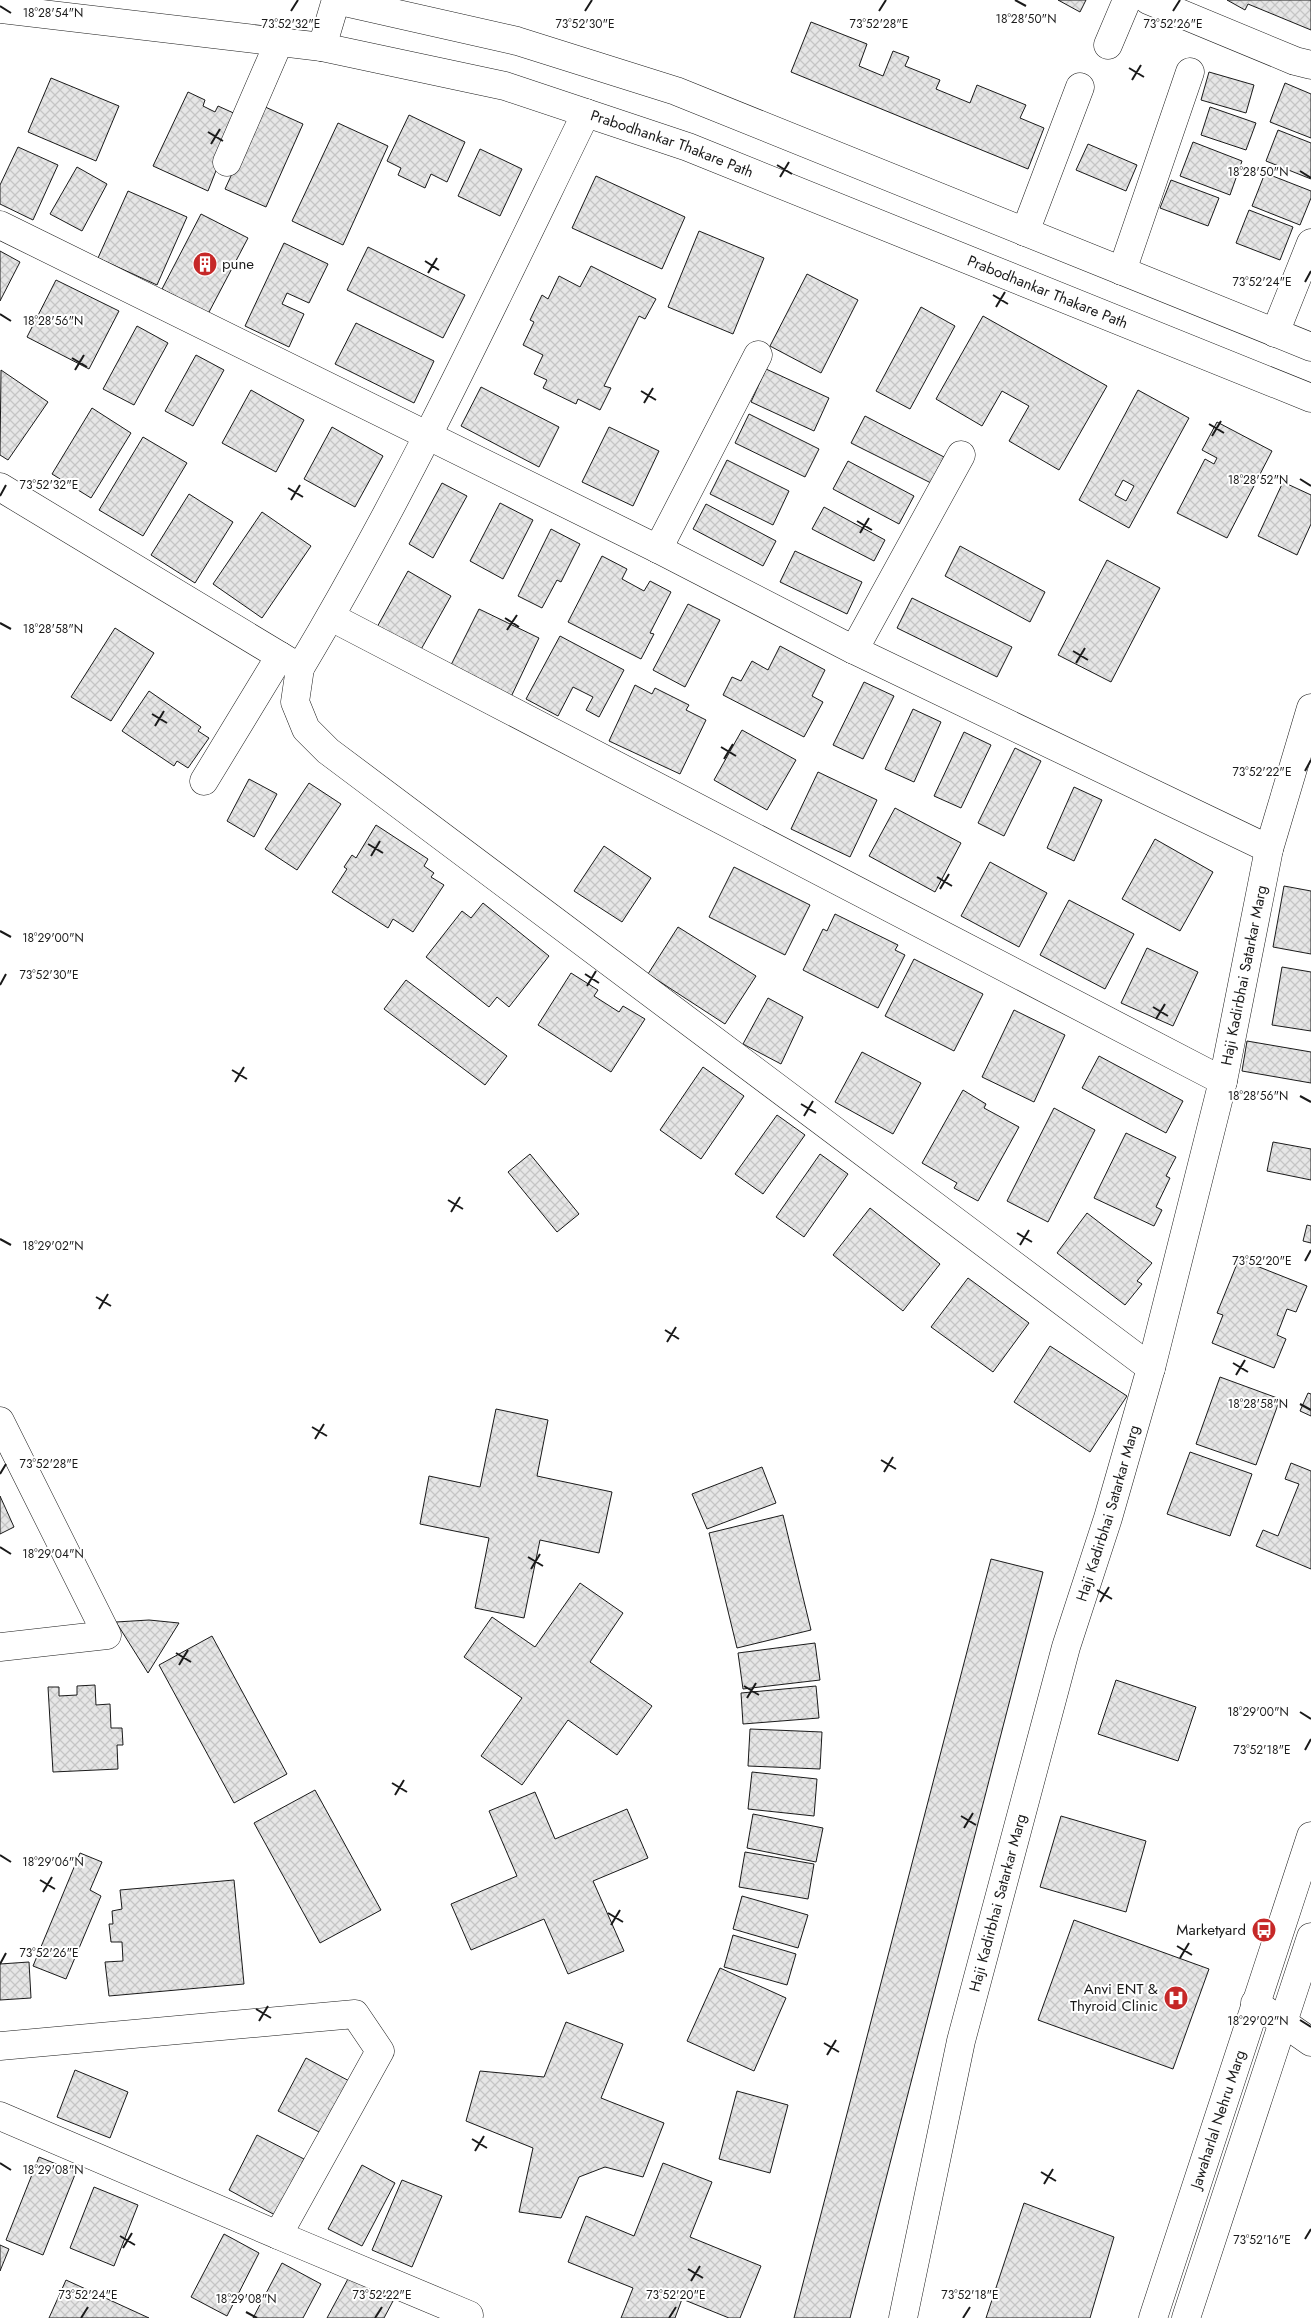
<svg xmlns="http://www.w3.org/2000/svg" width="1311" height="2318" font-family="Jost,sans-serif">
	<defs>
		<pattern id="building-cross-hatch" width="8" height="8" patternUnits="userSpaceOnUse" patternTransform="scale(1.25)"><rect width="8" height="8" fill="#e6e6e6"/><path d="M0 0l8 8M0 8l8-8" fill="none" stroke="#c5c5c5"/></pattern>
	</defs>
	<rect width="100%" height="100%" fill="#fff"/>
	<!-- building -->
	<g fill="url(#building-cross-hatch)" stroke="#1a1a1a" fill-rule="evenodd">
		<path d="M1058,0h28l-6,12z"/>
		<path d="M1227,0h84v30l-63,-26 -3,6z"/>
		<path d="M811,22l56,22 -8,22 24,10 10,-25 16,6 -4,9 35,14 -4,9 34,14 7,-18 49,20 -6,13 24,10 -16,41 -237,-97z"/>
		<path d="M1209,72l45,13 -8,28 -45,-13z"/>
		<path d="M51,78l68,28 -23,55 -68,-29z"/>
		<path d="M1285,83l26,11v44l-41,-16z"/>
		<path d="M188,92l17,8 -2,6 12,6 3,-6 20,9 -30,76 -55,-25z"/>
		<path d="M263,106l40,18 -37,83 -41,-18z"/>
		<path d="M1210,107l46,16 -10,27 -45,-15z"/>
		<path d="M409,115l56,27 -18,40 -16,-8 -6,14 -27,-13 3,-7 -14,-7z"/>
		<path d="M338,123l50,23 -45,99 -51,-24z"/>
		<path d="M1278,130l33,13v36l-45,-18z"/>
		<path d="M1193,142l49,19 -12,34 -50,-19z"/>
		<path d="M1088,144l49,21 -11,26 -50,-21z"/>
		<path d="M18,147l40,18 -25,55 -33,-16v-19z"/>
		<path d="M480,149l42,20 -22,47 -42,-20z"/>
		<path d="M77,167l30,17 -25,47 -32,-17z"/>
		<path d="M1265,173l46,18v7l-11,27 -48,-19z"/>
		<path d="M596,176l89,41 -23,52 -90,-41z"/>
		<path d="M1171,180l48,18 -11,28 -48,-18z"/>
		<path d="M128,191l59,26 -30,68 -59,-27z"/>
		<path d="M1249,210l44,17 -13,33 -44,-17z"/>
		<path d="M201,214l47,24 -40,76 -46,-25z"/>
		<path d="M699,231l65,27 -31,76 -65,-27z"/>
		<path d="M284,243l44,21 -19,39 -22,-10 -5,11 22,10 -15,33 -44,-21z"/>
		<path d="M368,247l97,48 -22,43 -96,-48z"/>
		<path d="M0,251l20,11 -20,39z"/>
		<path d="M591,266l65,33 -11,20 -6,-3 -35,70 7,2 -11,22 -22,-11 -2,5 -33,-16 4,-8 -13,-6 9,-19 -20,-10 11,-23 -4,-2 12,-25 6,4 11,-23 21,11z"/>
		<path d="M807,274l51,26 -37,73 -51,-27z"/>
		<path d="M56,280l63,31 -30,58 -62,-32z"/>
		<path d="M921,307l34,19 -45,83 -34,-18z"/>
		<path d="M983,316l124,70 -48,84 -50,-29 20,-35 -27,-15 -20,35 -46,-27z"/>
		<path d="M356,323l78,38 -20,42 -79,-39z"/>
		<path d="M137,326l31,17 -34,62 -31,-16z"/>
		<path d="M196,355l28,15 -31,56 -28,-15z"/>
		<path d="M766,369l63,29 -15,33 -63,-29z"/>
		<path d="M1,370l47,32 -40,58 -8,-5z"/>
		<path d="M481,387l78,40 -20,40 -78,-41z"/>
		<path d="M251,390l53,30 -28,52 -54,-29z"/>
		<path d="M1138,390l51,28 -60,110 -50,-28zM1123,480l11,6 -8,15 -11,-6z"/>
		<path d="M92,408l39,25 -40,65 -39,-24z"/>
		<path d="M749,414l70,35 -14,28 -70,-34z"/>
		<path d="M865,416l79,41 -13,26 -80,-40z"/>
		<path d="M1217,422l55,29 -45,87 -50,-25 28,-54 9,5 3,-6 -15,-8z"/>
		<path d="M332,427l51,29 -28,51 -51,-28z"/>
		<path d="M609,427l50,24 -26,55 -51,-24z"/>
		<path d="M143,437l44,26 -44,73 -44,-26z"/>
		<path d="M727,460l62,31 -16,34 -63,-31z"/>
		<path d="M848,461l66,35 -15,28 -66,-35z"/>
		<path d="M1283,482l28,13v29l-14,31 -39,-19z"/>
		<path d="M442,483l25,13 -34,62 -24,-14z"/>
		<path d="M189,494l44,28 -38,61 -44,-28z"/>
		<path d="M500,503l33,17 -30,59 -33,-18z"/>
		<path d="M706,504l70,37 -13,25 -70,-37z"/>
		<path d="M824,507l61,33 -11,21 -62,-32z"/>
		<path d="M262,512l49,34 -49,72 -49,-34z"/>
		<path d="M551,529l29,15 -19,38 -4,-2 -15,28 -24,-12z"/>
		<path d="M960,546l85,46 -15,30 -85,-46z"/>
		<path d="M795,551l67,31 -15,32 -67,-32z"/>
		<path d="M602,556l25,13 -5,10 22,12 6,-10 21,11 -21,41 4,1 -13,25 -73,-37z"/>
		<path d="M1107,560l53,28 -49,94 -53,-27z"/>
		<path d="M408,571l43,25 -32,57 -43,-24z"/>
		<path d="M912,598l100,49 -15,30 -100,-49z"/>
		<path d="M688,604l32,16 -35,67 -32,-17z"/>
		<path d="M479,609l60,29 -29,61 -61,-30z"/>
		<path d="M115,628l39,25 -43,68 -40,-24z"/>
		<path d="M560,636l64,34 -25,47 -13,-7 7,-13 -20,-10 -15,29 -32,-17z"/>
		<path d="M780,646l45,24 -13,26 11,6 -19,35 -81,-42 9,-18 9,4 11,-20 16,9z"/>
		<path d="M864,682l30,14 -31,63 -30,-14z"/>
		<path d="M635,685l17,9 3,-6 34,17 -3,5 20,10 -26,54 -71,-33z"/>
		<path d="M149,691l52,36 -3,4 11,7 -21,30 -11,-7 -3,5 -52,-35z"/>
		<path d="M913,709l28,13 -27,60 -29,-13z"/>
		<path d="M742,730l54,30 -29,50 -53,-30z"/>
		<path d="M964,732l27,13 -30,63 -27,-12z"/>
		<path d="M1015,748l26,13 -37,75 -26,-13z"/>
		<path d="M818,772l59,28 -27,57 -59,-28z"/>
		<path d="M249,779l28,15 -23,43 -27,-16z"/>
		<path d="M309,783l32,21 -44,66 -32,-21z"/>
		<path d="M1074,787l28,13 -28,61 -27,-13z"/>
		<path d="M895,808l66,35 -26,49 -66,-36z"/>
		<path d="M376,825l52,34 -4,7 10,7 -3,4 13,8 -31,47 -20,-13 -5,9 -56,-36 15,-23 -3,-2 8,-12 4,3z"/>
		<path d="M1155,839l58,33 -33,59 -58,-32z"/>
		<path d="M604,846l47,32 -29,44 -48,-31z"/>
		<path d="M990,862l57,31 -28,54 -58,-31z"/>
		<path d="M734,867l76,38 -25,50 -76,-38z"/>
		<path d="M1284,886l27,5v63l-38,-7z"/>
		<path d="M1069,900l65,34 -29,55 -65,-34z"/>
		<path d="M483,903l66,53 -40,51 -12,-10 -8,10 -63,-50 36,-46 9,7z"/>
		<path d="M835,914l63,31 -3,5 10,5 -27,53 -75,-38 20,-41 4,2z"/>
		<path d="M678,927l78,49 -31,48 -77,-50z"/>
		<path d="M1147,948l51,24 -25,54 -52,-23z"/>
		<path d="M914,959l69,35 -29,57 -69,-35z"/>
		<path d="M1282,967l29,5v59l-39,-6z"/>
		<path d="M571,973l27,17 -4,6 25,16 4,-6 22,13 -34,53 -73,-47z"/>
		<path d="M406,980l101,76 -22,29 -101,-76z"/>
		<path d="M768,998l35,19 -22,47 -38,-20z"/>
		<path d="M1014,1010l51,25 -31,67 -52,-25z"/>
		<path d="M1247,1041l64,11v31l-69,-12z"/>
		<path d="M862,1052l59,31 -28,51 -58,-32z"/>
		<path d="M1099,1056l84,45 -17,32 -84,-45z"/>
		<path d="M703,1067l41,29 -43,63 -41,-29z"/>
		<path d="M963,1090l23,14 -2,4 35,19 -41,74 -24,-13 3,-5 -35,-20z"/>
		<path d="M1054,1108l41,22 -47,92 -41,-21z"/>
		<path d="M777,1115l28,20 -42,59 -28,-20z"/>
		<path d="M1126,1133l50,24 -10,19 4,2 -14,29 6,3 -8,16 -60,-28z"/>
		<path d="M1273,1142l38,7v31l-44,-9z"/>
		<path d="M530,1154l49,60 -22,18 -49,-60z"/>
		<path d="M820,1154l28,20 -44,63 -28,-20z"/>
		<path d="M870,1208l70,56 -37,47 -70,-56z"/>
		<path d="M1087,1213l65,50 -15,18 5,3 -17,21 -68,-52z"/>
		<path d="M1307,1225l4,1v17l-8,-2z"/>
		<path d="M1239,1259l68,27 -11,26 -9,-3 -10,26 9,4 -12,29 -62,-25 11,-28 -6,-2z"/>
		<path d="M968,1278l61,45 -36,49 -62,-45z"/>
		<path d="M1050,1346l77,50 -37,56 -76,-50z"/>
		<path d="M1220,1377l60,22 -24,66 -60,-21z"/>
		<path d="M1308,1393l3,1v22l-11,-5z"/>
		<path d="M496,1409l52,11 -11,56 75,16 -13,61 -59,-13 -16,78 -49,-10 14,-70 -69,-14 9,-48 51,11z"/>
		<path d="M1190,1452l62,22 -22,62 -63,-22z"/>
		<path d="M1291,1463l20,8v98l-55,-23 7,-16 15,6 21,-52 -14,-5z"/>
		<path d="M762,1467l14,36 -69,26 -15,-35z"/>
		<path d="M0,1496l14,31 -14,7z"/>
		<path d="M783,1515l28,115 -74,18 -28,-115z"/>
		<path d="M991,1559l52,13 -193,746h-56z"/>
		<path d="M580,1583l43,30 -33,49 62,44 -35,49 -49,-35 -46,65 -41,-29 41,-58 -58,-41 28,-40 43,30z"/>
		<path d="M149,1620l30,3 -31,50 -32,-51z"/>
		<path d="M212,1636l75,138 -53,29 -75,-138z"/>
		<path d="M815,1643l5,37 -77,9 -5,-36z"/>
		<path d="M1116,1680l80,27 -18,54 -80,-27z"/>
		<path d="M95,1685l1,20 14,-1 1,24h11l1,17h-6l1,24 -65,3 -5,-85h11v9l18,-1v-9z"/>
		<path d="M816,1686l3,32 -76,6 -2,-31z"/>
		<path d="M750,1729l72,3 -2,37 -72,-3z"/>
		<path d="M752,1772l65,7 -3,37 -66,-7z"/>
		<path d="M315,1790l66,120 -61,33 -66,-120z"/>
		<path d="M535,1792l20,47 72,-30 21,49 -55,23 31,70 -56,23 -24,-55 -73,31 -20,-46 66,-28 -28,-65z"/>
		<path d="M753,1814l70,14 -7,34 -69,-14z"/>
		<path d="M1061,1816l85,25 -20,71 -86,-25z"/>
		<path d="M745,1852l69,12 -6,35 -69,-12z"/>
		<path d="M80,1853l22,9 -12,28 11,6 -35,83 -33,-13z"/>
		<path d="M234,1880l10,104 -135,12 -4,-34 18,-1 -1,-19h-11l-2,-18h4l-1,-13 10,-2 -2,-19z"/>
		<path d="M742,1896l66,19 -10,33 -65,-19z"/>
		<path d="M1074,1920l135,49 -36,100 -135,-49z"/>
		<path d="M733,1935l63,19 -9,31 -63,-18z"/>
		<path d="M29,1962l2,36 -31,2v-36z"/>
		<path d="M720,1968l66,30 -32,73 -67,-30z"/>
		<path d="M566,2022l57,22 -22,54 63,25 -21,54 -38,-10 -26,10 -18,41 -42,-6 14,-64 -67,-27 14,-50 64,6z"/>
		<path d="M306,2058l47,25 -28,52 -47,-24z"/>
		<path d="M75,2070l53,22 -18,46 -53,-21z"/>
		<path d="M737,2091l51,14 -18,68 -51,-14z"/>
		<path d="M257,2135l47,24 -29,56 -46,-25z"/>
		<path d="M39,2157l37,15 -33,83 -37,-15z"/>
		<path d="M663,2163l49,19 -22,55 71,29 -21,52h-11l-47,-19 -7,19h-54l12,-30 -65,-26 18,-46 48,20z"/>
		<path d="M362,2165l33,18 -33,63 -34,-17z"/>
		<path d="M402,2180l40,16 -30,71 -40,-17z"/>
		<path d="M94,2187l44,18 -24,61 -44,-18z"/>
		<path d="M1024,2203l90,34 -24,81h-104z"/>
		<path d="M224,2234l35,19 -32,63 -36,-19z"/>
		<path d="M0,2245l9,4 -9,22z"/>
		<path d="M282,2263l39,21 -18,34h-50z"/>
		<path d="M349,2277l44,24 -9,17h-57z"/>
		<path d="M66,2280l83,38h-100z"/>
	</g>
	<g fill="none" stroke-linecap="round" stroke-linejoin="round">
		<defs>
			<g id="minor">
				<path d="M1148,0l147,61 16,4"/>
				<path d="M1108,45l19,-45"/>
				<path d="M322,47l14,-47"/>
				<path d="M227,162l52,-120"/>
				<path d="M0,225l658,324 196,101 415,199"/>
				<path d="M1025,232l55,-145"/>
				<path d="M1122,271l68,-199"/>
				<path d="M1275,333l36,-90"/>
				<path d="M0,487l300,181 -5,34 11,27 22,22 823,617"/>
				<path d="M658,549l100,-194"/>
				<path d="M331,617l892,464"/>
				<path d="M854,650l107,-195"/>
				<path d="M300,668c107,-179 195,-368 286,-555"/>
				<path d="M204,781l76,-125"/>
				<path d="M0,1421l107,214 -107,12"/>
				<path d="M1255,2003l56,39"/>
				<path d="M0,2046l355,-32 25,37 -102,184 191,80"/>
				<path d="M0,2116l278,119"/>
				<path id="s1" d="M903,2318l58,-277 105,-394 42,-129 43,-150 72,-287 46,-232 42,-141"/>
			</g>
			<g id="major">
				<path d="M336,0l181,41 159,50 635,256"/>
				<path id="s2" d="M0,9l322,38 183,39 183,61 623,251"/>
				<path id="s3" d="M1153,2318l158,-482"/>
				<path d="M1186,2318l125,-381"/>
			</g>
		</defs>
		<!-- minor casing -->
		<use href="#minor" stroke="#1a1a1a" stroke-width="29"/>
		<!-- major casing -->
		<use href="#major" stroke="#1a1a1a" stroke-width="29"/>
		<!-- minor -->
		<use href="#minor" stroke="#fff" stroke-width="28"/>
		<!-- major -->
		<use href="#major" stroke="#fff" stroke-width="28"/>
	</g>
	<!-- ticks -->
	<path fill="none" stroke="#1a1a1a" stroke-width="2" d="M1015,0l11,6M0,6l11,7M291,11l7,-11M585,11l7,-11M879,11l7,-11M1173,11l7,-11M1129,68l15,9M1132,80l9,-15M208,132l15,9M211,144l9,-15M777,165l15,9M1300,171l11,7M780,177l9,-15M425,261l14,9M428,273l9,-15M1305,282l6,-11M993,295l15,9M996,307l9,-15M0,314l11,7M72,358l15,9M75,370l9,-15M641,391l15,9M644,403l9,-15M1209,424l15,9M1212,436l9,-15M1300,479l11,7M288,488l15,9M0,496l6,-11M291,500l9,-15M857,521l15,9M860,533l9,-15M505,618l14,9M0,623l11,6M507,630l10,-15M1073,651l15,9M1076,663l9,-15M152,714l15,9M155,726l9,-15M721,747l15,9M724,759l9,-15M1305,771l6,-11M368,844l15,9M371,856l9,-15M937,877l15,9M940,889l9,-15M0,931l11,6M585,974l14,9M0,985l6,-11M587,986l9,-15M1153,1007l15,9M1156,1019l9,-15M232,1070l15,9M235,1082l9,-15M1300,1096l11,6M801,1104l15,9M804,1116l9,-15M448,1200l15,9M451,1212l9,-15M1017,1233l15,9M0,1239l11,6M1020,1245l9,-15M1305,1261l6,-11M96,1297l15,9M99,1309l9,-15M665,1330l14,9M667,1342l9,-15M1233,1363l15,9M1236,1375l9,-15M1300,1404l11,6M312,1427l15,9M315,1439l9,-15M881,1460l15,9M884,1472l9,-15M0,1474l6,-10M0,1547l11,7M528,1557l15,9M531,1569l9,-15M1097,1590l15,9M1100,1602l9,-15M176,1653l15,9M179,1665l9,-15M744,1686l15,9M747,1698l9,-15M1300,1712l11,7M1305,1750l6,-11M392,1783l15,9M395,1795l9,-15M961,1816l15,9M964,1828l9,-15M0,1855l11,7M40,1880l15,9M43,1892l9,-15M608,1913l15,9M611,1925l9,-15M1177,1946l15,9M1180,1958l9,-15M0,1964l6,-11M256,2009l15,9M1300,2020l11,7M259,2021l9,-15M824,2043l15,9M827,2055l9,-15M472,2139l15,9M475,2151l9,-15M0,2163l11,7M1041,2172l15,9M1044,2184l9,-15M120,2236l15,9M1305,2239l6,-10M123,2248l9,-15M688,2269l15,9M691,2281l9,-15M246,2312l11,6M81,2318l7,-11M375,2318l7,-11M669,2318l7,-11M963,2318l7,-11"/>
	<!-- icons -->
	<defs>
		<symbol id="building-disc" viewBox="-11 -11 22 22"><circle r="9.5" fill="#c62828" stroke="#fff"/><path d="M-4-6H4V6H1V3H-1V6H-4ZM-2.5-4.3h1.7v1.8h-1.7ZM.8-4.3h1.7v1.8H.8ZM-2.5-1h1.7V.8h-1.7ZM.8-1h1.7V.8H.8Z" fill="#fff"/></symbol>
		<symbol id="bus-disc" viewBox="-11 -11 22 22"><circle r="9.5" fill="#c62828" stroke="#fff"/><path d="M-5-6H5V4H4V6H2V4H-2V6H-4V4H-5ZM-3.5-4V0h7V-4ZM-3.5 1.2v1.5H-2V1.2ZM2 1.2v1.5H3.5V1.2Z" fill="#fff"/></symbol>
		<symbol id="hospital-disc" viewBox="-11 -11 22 22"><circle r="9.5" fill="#c62828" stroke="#fff"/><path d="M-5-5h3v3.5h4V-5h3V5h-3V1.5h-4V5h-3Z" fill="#fff"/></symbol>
	</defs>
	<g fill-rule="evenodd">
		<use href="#building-disc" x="191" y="250" width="28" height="28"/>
		<use href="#bus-disc" x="1250" y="1916" width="28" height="28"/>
		<use href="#hospital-disc" x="1162" y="1984" width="28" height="28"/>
	</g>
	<g text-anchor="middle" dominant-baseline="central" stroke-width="4" stroke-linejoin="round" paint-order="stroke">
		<!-- street labels -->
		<g font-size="15" fill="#1a1a1a" stroke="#fff">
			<text stroke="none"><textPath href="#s2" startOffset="688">Prabodhankar Thakare Path</textPath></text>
			<text stroke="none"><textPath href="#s2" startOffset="1092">Prabodhankar Thakare Path</textPath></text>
			<text stroke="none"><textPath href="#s1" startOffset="1386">Haji Kadirbhai Satarkar Marg</textPath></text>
			<text stroke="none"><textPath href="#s1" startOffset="831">Haji Kadirbhai Satarkar Marg</textPath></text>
			<text stroke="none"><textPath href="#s1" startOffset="426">Haji Kadirbhai Satarkar Marg</textPath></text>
			<text stroke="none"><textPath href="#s3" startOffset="209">Jawaharlal Nehru Marg</textPath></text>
		</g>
		<!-- poi labels -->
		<g font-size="15" fill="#1a1a1a" stroke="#fff" text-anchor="end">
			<text x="222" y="264" text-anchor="start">pune</text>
			<text x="1246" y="1930">Marketyard</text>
			<text x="1158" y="1989">Anvi ENT &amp;<tspan x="1158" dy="17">Thyroid Clinic</tspan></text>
		</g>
	</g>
	<g font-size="12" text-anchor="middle" fill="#1a1a1a" stroke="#fff" stroke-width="4" stroke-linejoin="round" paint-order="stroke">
		<text x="53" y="17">18°28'54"N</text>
		<text x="1026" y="23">18°28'50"N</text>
		<text x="291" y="28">73°52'32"E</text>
		<text x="585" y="28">73°52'30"E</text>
		<text x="879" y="28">73°52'28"E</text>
		<text x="1173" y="28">73°52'26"E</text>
		<text x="1258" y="176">18°28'50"N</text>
		<text x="1262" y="286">73°52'24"E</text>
		<text x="53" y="325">18°28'56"N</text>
		<text x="1258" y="484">18°28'52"N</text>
		<text x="49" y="489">73°52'32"E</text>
		<text x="53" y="633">18°28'58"N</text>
		<text x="1262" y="776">73°52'22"E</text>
		<text x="53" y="942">18°29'00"N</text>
		<text x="49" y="979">73°52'30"E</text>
		<text x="1258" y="1100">18°28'56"N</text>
		<text x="53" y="1250">18°29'02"N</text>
		<text x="1262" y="1265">73°52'20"E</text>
		<text x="1258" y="1408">18°28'58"N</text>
		<text x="49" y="1468">73°52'28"E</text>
		<text x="53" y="1558">18°29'04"N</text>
		<text x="1258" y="1716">18°29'00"N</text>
		<text x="1262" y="1754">73°52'18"E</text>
		<text x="53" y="1866">18°29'06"N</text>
		<text x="49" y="1957">73°52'26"E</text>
		<text x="1258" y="2025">18°29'02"N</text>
		<text x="53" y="2174">18°29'08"N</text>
		<text x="1262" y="2244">73°52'16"E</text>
		<text x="88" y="2299">73°52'24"E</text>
		<text x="382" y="2299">73°52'22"E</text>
		<text x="676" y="2299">73°52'20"E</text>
		<text x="970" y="2299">73°52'18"E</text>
		<text x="246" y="2303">18°29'08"N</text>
	</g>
</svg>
